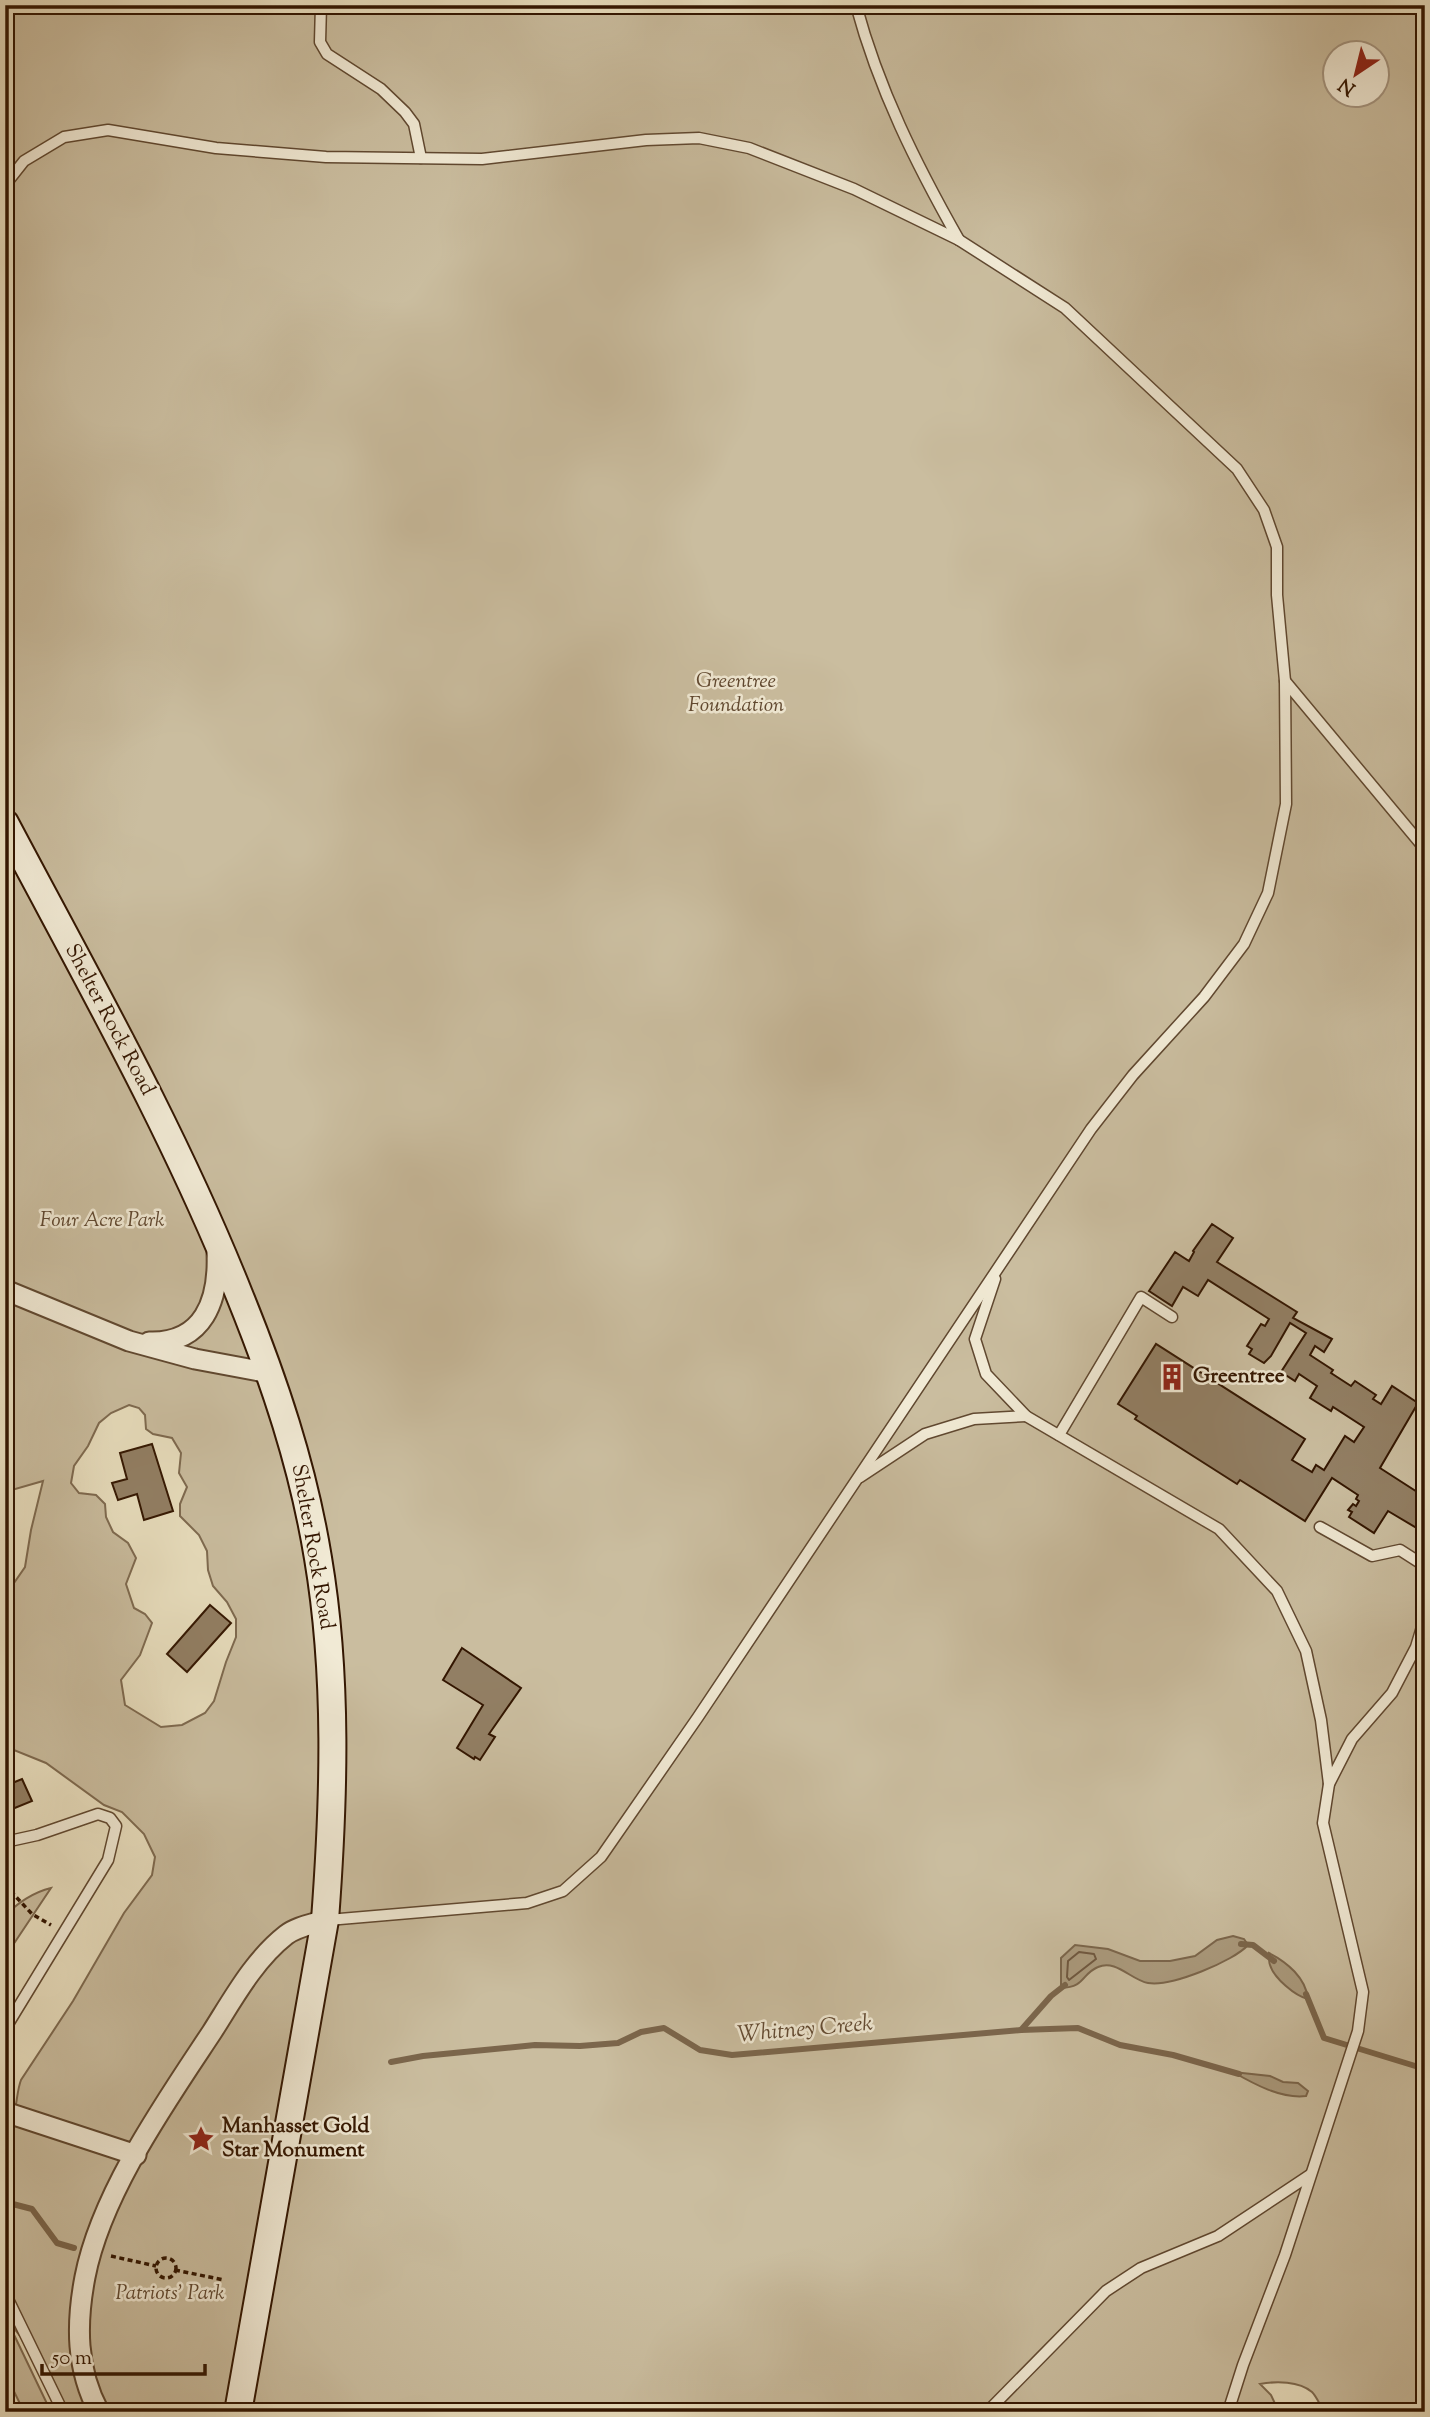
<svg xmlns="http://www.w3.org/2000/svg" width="1430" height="2417" font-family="'Sorts Mill Goudy',serif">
	<rect width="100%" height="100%" fill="#e9dfbf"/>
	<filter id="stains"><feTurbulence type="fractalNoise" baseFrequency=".00286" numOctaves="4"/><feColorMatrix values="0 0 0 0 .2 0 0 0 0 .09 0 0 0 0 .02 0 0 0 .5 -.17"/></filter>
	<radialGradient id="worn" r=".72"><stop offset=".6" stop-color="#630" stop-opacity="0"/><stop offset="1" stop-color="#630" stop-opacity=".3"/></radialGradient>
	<!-- green -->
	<g fill="#cabd9f" stroke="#7e6a50" stroke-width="2" fill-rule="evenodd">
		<path d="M5,5h1420v2407h-100c-5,-6 -8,-15 -13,-20 -13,-11 -36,-11 -52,-8l11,11 8,17h-1211l-20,-40 -42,-54 45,94h-27l-19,-39v-243c13,-10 10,-35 16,-50l52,-79 51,-88 28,-38 3,-18 -11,-23 -22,-22 -18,-7 -58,-42 -32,-13 -9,1v-155l20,-29 6,-37 12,-49 -38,11zM1336,52h42v42h-42zM129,1405l10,3 6,7 1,14 7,5 19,4 9,15 -2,20 8,14 -7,17v12l19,19 8,16 1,19 5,16 14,16 9,17v18l-10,25 -12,39 -9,12 -23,12 -21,2 -36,-22 -4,-25 19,-25 12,-32 -7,-9 -11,-6 -8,-24 10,-26 -8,-15 -15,-11 -7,-15 -1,-13 -9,-9 -17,-2 -8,-10 3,-17 14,-20 11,-23 12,-10z"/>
		<path d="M51,1888l-46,69v-41c12,-13 29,-24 46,-28z"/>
	</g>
	<!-- water -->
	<g fill="#ab9b7e" stroke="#7b664c" stroke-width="2">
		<path d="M1233,1936l11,3 4,6c-14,16 -77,42 -100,38 -17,-3 -32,-24 -50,-16 -17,7 -12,20 -37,21v-30l14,-13 33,4 32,12h30l25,-5 22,-16z"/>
		<path d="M1269,1953c18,9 37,25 39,46 -13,-3 -34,-21 -38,-34 -1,-1 -1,-11 -1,-12z"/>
		<path d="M1233,2072l37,4 13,6 15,1 10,8 -2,5c-25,3 -52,-12 -73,-24z"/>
	</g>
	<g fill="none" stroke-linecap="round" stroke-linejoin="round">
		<!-- shore -->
		<path stroke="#6f5840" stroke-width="2" d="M1079,1952l15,2 2,5 -27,21 -2,-3 1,-16z"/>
		<!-- stream -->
		<g stroke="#7b664c" stroke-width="6">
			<path d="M1241,1944l12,1 21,16"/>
			<path d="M1306,1994l18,44 101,31"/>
			<path d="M1021,2030l57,-2 42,17 53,10 66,19"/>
			<path d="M391,2062l32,-6 112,-11 45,1 38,-3 23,-11 23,-4 36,22 32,5 289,-25 30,-34 14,-11"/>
			<path d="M5,2202l27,7 25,34 17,5"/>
		</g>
	</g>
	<!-- building -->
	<g fill="#927f64" stroke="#331601" stroke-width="2">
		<path d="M1212,1224l21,14 -16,24 80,50 -4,6 39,21 -8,13 -9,-6 -5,9 23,15 -2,3 20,13 4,-5 21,14 -3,4 8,5 11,-18 26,17 -38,65 45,29v36l-37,-22 -14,22 -25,-16 3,-5 -4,-2 5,-6 3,2 3,-5 -3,-2 2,-4 -26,-17 -27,43 -65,-41 -3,4 -102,-65 2,-3 -19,-12 38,-60 149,95 -13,21 20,12 4,-7 8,5 21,-34 9,6 10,-15 -31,-20 -2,4 -21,-13 7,-12 -18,-12 -4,7 -14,-9 25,-39 -16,-10 -19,33 -7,7 -15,-9 3,-5 -5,-3 14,-22 4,2 4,-7 -61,-39 -10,16 -15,-9 -11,19 -23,-15 26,-39 14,9 5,-9 -1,-1z"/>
		<path d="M152,1444l21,67 -29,9 -7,-26 -19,6 -6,-17 15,-4 -7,-26z"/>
		<path d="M210,1605l21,18 -44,49 -20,-18z"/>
		<path d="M462,1648l59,40 -32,46 6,3 -15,23 -5,-3 -1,2 -17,-11 26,-43 -40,-25z"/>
		<path d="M22,1779l10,22 -27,11v-26z"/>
	</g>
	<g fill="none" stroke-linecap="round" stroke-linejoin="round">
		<defs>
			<g id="lane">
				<path d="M321,5l-1,37 7,12 54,35 24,23 9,12 7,34"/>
				<path d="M856,5c23,85 60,159 103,235"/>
				<path d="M5,185l19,-24 40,-24 44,-7 108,18 110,9 156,2 164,-19 53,-2 50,10 105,41 105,51 106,68 172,161 27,41 13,37v48l8,86 1,123 -18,89 -24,51 -40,53 -71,78 -42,54 -393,588 -97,140 -38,34 -36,12 -199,17"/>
				<path d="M1285,681l140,168"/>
				<path d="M995,1279l-20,60 11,35 40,42 193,113 58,62 29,60 15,69 8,64"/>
				<path d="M1059,1435l82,-138 31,20"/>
				<path d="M860,1477l65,-43 49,-15 52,-3"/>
				<path d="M1320,1527l52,29 28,-6 25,16"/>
				<path d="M5,1842l32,-7 61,-21 12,4 6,8 -8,34 -103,169"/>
				<path d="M5,2293l58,119"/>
				<path d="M987,2412l119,-121 35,-23 77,-32 92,-61"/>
				<path d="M1228,2412l15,-47 42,-110 73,-224 5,-39 -40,-169 6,-39 23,-45 40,-46 24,-46 9,-30"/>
			</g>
			<g id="street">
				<path d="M5,1290l124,51 66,18 75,14"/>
				<path d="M149,1342c55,2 70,-42 68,-89"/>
				<path d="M5,2112l131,43"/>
				<path d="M99,2412c-23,-43 -23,-88 -14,-135 16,-83 80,-174 127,-245 21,-33 42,-72 74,-97 10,-8 27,-11 39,-15"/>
			</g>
			<path id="secondary" d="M5,823c82,155 169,308 234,471 35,86 64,172 79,264 20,118 16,242 7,362l-87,492"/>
		</defs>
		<!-- lane casing -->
		<use href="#lane" stroke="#604830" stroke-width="13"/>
		<!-- street casing -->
		<use href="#street" stroke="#604830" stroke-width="23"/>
		<!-- secondary casing -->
		<use href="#secondary" stroke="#331601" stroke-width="30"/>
		<!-- path -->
		<g stroke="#331601" stroke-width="3.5" stroke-dasharray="5 3.5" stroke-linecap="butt">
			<path d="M5,1885l27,29 19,11"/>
			<path d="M111,2256l45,10"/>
			<circle cx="166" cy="2268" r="10"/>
			<path d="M175,2270l49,10"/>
		</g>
		<!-- lane -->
		<use href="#lane" stroke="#f1ead5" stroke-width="10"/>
		<!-- street -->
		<use href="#street" stroke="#f1ead5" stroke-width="19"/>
		<!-- secondary -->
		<use href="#secondary" stroke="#f1ead5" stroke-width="26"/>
	</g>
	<!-- icons -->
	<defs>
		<symbol id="building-bare" viewBox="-9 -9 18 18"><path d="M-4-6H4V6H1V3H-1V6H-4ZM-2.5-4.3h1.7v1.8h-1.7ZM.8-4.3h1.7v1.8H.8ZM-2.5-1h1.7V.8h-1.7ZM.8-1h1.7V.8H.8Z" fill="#8f2418" stroke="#f1ead5" stroke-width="2.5" paint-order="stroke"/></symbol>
		<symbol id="sight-bare" viewBox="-9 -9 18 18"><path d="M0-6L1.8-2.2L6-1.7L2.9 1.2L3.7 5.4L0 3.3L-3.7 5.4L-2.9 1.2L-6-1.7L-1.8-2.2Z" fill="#8f2418" stroke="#f1ead5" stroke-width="2.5" paint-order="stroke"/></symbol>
	</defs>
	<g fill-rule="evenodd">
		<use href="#building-bare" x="1153" y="1358" width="38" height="38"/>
		<use href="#sight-bare" x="182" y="2120" width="38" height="38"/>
	</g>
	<g text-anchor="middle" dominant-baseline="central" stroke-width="5" stroke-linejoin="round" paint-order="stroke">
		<!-- park labels -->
		<g font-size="21" font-style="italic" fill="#604830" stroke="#f1ead5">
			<text x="736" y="682">Greentree<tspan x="736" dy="24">Foundation</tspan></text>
			<text x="102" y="1221">Four Acre Park</text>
			<text x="170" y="2294">Patriots' Park</text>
		</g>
		<!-- street labels -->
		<g font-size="21" fill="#331601" stroke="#f1ead5">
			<text transform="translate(109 1020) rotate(62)">Shelter Rock Road</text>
			<text transform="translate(312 1547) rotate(80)">Shelter Rock Road</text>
		</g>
		<!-- poi labels -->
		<g font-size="21" font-weight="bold" fill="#331601" stroke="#f1ead5" text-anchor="start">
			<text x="1193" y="1377">Greentree</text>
			<text x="222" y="2127">Manhasset Gold<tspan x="222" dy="24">Star Monument</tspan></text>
		</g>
		<!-- water labels -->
		<g font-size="23" font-style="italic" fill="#634b33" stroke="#f1ead5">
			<text transform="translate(805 2030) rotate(-5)">Whitney Creek</text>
		</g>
	</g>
	<!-- margin -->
	<rect width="1430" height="2417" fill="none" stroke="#e9dfbf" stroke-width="28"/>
	<rect x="7" y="7" width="1416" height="2403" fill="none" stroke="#331601" stroke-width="3.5"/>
	<rect x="14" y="14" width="1402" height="2389" fill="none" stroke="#331601" stroke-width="2"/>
	<!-- north arrow -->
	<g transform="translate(1356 74) rotate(215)"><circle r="33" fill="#f1ead5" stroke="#a59580" stroke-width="2"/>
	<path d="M0-5L12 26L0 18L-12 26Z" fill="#8f2418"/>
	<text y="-10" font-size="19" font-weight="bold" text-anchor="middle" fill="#331601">N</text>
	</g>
	<!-- scale -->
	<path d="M42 2364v10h163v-10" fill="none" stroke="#331601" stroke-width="3.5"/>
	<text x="52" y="2364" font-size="21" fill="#331601" stroke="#f1ead5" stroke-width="5" paint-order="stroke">50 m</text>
	<rect width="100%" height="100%" filter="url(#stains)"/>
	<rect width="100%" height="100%" fill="url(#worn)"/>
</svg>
